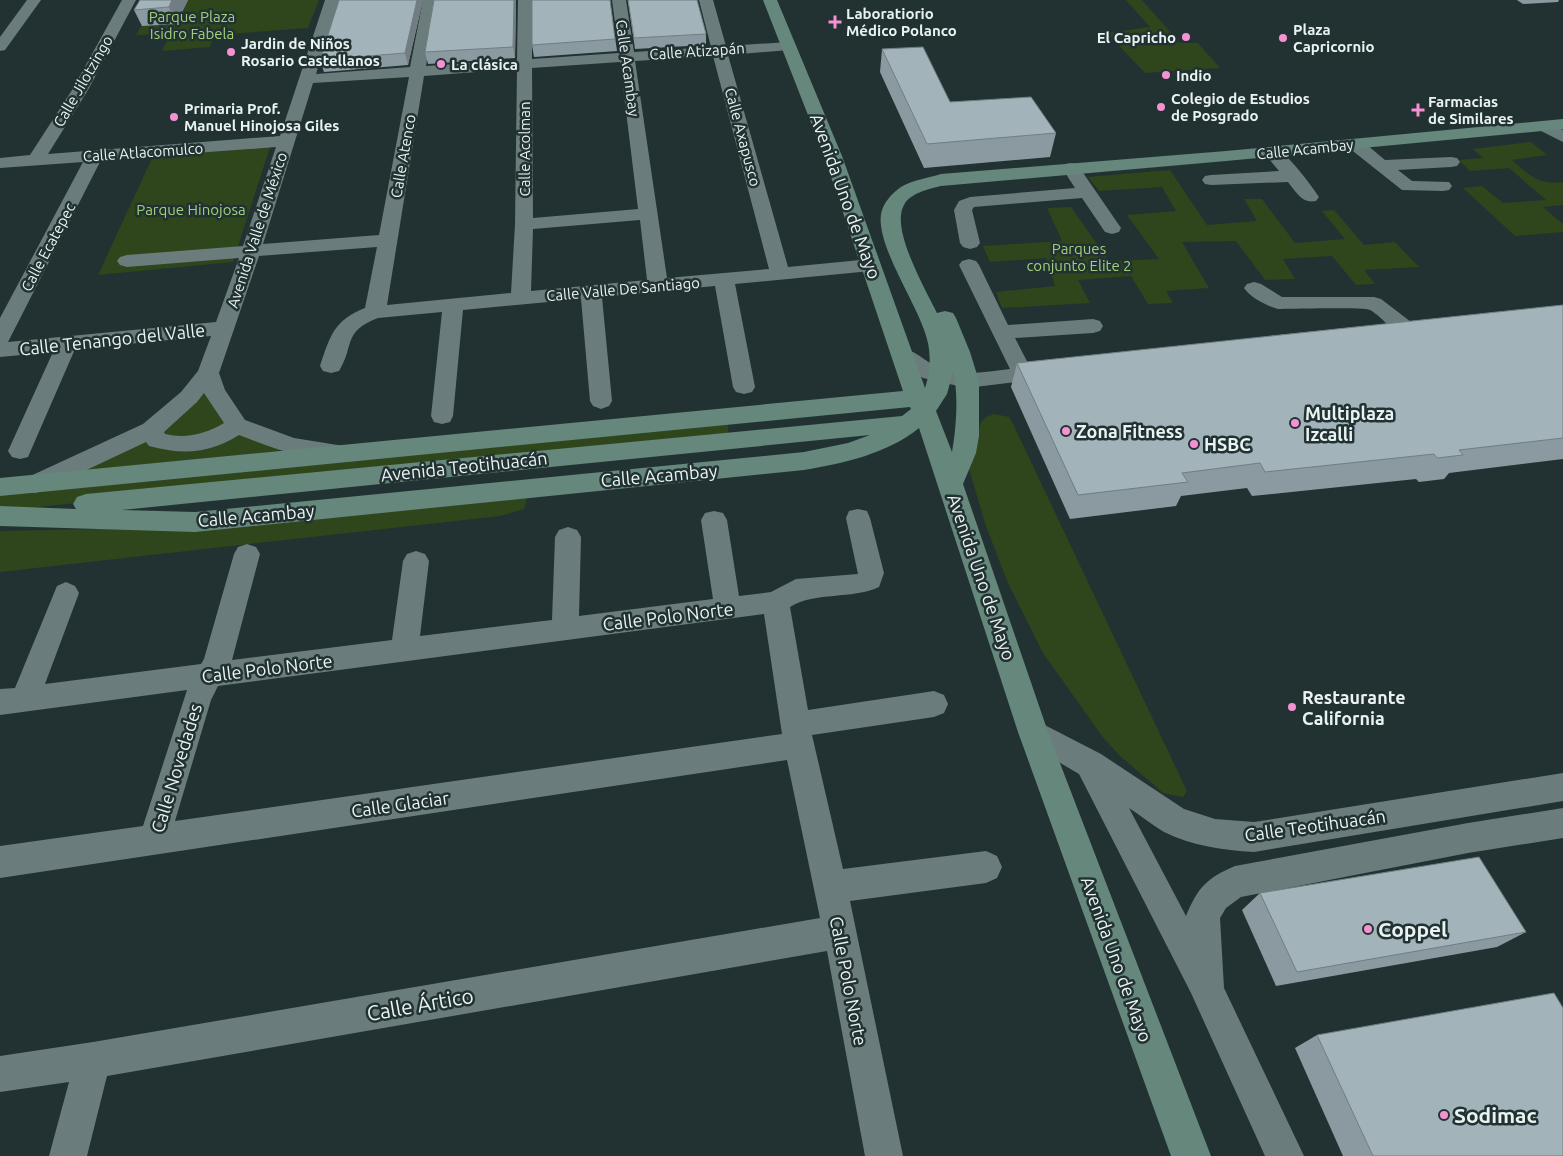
<svg xmlns="http://www.w3.org/2000/svg" width="1563" height="1156" font-family="Ubuntu,sans-serif">
	<rect width="100%" height="100%" fill="#223232"/>
	<!-- green -->
	<g fill="#2f451c">
		<path d="M156,0h163l-11,28 -93,7 -5,12 -48,4 8,-17 -34,1z"/>
		<path d="M1126,0h16l38,43h18l22,25 -75,5 -38,-40 43,-6z"/>
		<path d="M1531,142l16,13 -35,5c18,16 26,25 51,22v23l-20,2 20,17v8l-48,4 -52,-48 19,-2 21,17 43,-3 -37,-32 -39,3 -11,-11 24,-2 -10,-9z"/>
		<path d="M270,147l-37,115 -135,13 55,-119z"/>
		<path d="M1170,170l37,55 50,-4 -13,-22h18l33,44 50,-4 -23,-28 12,-1 30,35 31,-3 24,25 -55,3 11,14 -19,1 -24,-29 -49,3 12,20 -30,1 -29,-39 -54,1 27,46 -43,3 7,12 -25,1 -17,-28 -53,4 12,23 -88,5 -6,-16 59,-6 -9,-28 -56,4 -7,-16 79,-5 -15,-33 24,-1 38,54 50,-2 -32,-44 49,-4 -14,-24 -63,4 -11,-14z"/>
		<path d="M201,393l6,1 19,31 -9,7 -47,7 -8,-7z"/>
		<path d="M994,414l15,3 4,7 174,367 -4,6 -20,-4 -44,-38 -17,-19 -59,-83 -36,-72 -21,-55 -17,-57 12,-47 5,-5z"/>
		<path d="M728,424v11l-728,76v-21z"/>
		<path d="M233,432l48,16 -3,3 -210,21 81,-39 6,9z"/>
		<path d="M528,494l-4,15 -24,7 -500,56v-41l148,-3z"/>
	</g>
	<g fill="none" stroke-linecap="round" stroke-linejoin="round">
		<!-- street -->
		<g fill="#6a7c7b" fill-rule="evenodd">
			<path d="M27,0h14l-36,50 -5,1v-14z"/>
			<path d="M122,0h14l-48,90 -40,64 232,-18 45,-136h14l-23,74 94,-7 13,-67h14l-11,66 91,-6 1,-60h14v59l87,-6 -7,-53h14l8,52 77,-5 -12,-47h14l13,46 63,-4 5,1 2,3 -2,3 -5,1 -61,5 60,212 83,-8 7,2 3,4 -3,4 -7,2 -136,13 20,103 -3,5 -8,2 -8,-2 -3,-5 -18,-101 -113,11 10,104 -3,5 -8,3 -8,-3 -3,-5 -9,-102 -118,11 -10,106 -3,6 -8,2 -8,-2 -3,-6 11,-104 -64,6c-36,14 -23,27 -39,53l-8,2 -8,-2 -3,-5c10,-30 14,-46 45,-58l12,-61 -118,9 -40,117 6,17 20,30 49,18 56,9 4,6 -4,6c-29,8 -83,-13 -111,-24 -30,19 -57,20 -90,11l-3,-4 -102,48 -9,3 -9,-3 -3,-6 3,-6 117,-54 38,-32 17,-21 13,-35 -136,13 -47,108 -8,2 -8,-2 -4,-6 45,-99 -53,5v-39l83,-156 -83,6v-10l30,-3 42,-65zM713,56l56,213 -102,9 -32,-217zM620,62l18,147 -105,9 -1,-150zM517,69l-2,155 -4,69 -124,12 37,-229zM409,77l-30,158 -116,9 50,-161zM276,147l-33,99 -116,9 -7,2 -3,4 3,4 7,2 112,-9 -23,64 -208,20 93,-182zM640,220l7,60 -116,11 2,-62zM204,393l20,30c-19,11 -38,16 -59,11l-1,-2 33,-30z"/>
			<path d="M1545,121l18,9v12l-24,-12 -2,-4 2,-4z"/>
			<path d="M1355,139l6,1 24,20 66,-3 6,1 3,4 -3,4 -6,1 -53,3 14,11 37,1 3,4 -3,4 -6,1 -41,-1 -53,-42 -3,-4 3,-4z"/>
			<path d="M1272,147c14,3 39,38 47,50l-3,4c-14,3 -20,-9 -28,-19l-77,3 -6,-1 -3,-4 3,-4 6,-1 68,-4 -16,-19 3,-4z"/>
			<path d="M1071,163l6,1 44,64 -2,4 -7,2 -7,-2 -23,-34 -108,9 -2,3 8,33 -3,4 -7,2 -7,-2 -3,-4 -6,-33 5,-9 11,-4 105,-9 -13,-20 3,-4z"/>
			<path d="M969,259l7,2 3,4 29,60 85,-6 7,2 3,5 -3,5 -7,2 -78,5 15,29 18,-2 8,2 3,5 -3,5 -89,11 -44,-10 -28,-18 -3,-5 3,-5c18,-4 27,10 42,17 23,10 49,5 73,2l-51,-104 3,-4z"/>
			<path d="M1254,282l7,2 21,13h92l7,2 34,26 3,5 -3,5c-19,5 -29,-16 -45,-25 -6,-3 -79,-1 -92,-1 -11,-3 -27,-11 -34,-21l3,-4z"/>
			<path d="M858,509l9,2 3,7 14,55 -5,14c-28,13 -63,4 -89,20l18,103 126,-19 10,4 4,9 -4,9 -10,4 -122,18 31,134 143,-18 11,5 5,11 -5,11 -11,5 -136,18 53,255h-38l-38,-205 -720,125 -20,80h-38l20,-74 -69,10v-36l93,-14 727,-124 -33,-158 -787,118v-32l143,-20 44,-136 -187,25v-26l15,-1 42,-102 9,-4 9,4 4,7 -34,91 156,-20 3,-5 30,-105 4,-7 9,-3 9,3 4,7 -28,106 160,-20 11,-79 4,-7 9,-3 9,3 4,7 -9,75 132,-16 3,-83 4,-7 9,-3 9,3 4,7 -2,79 134,-17 -12,-79 4,-7 9,-2 9,2 4,7 12,76 32,-4 25,-13 62,-5 -12,-56 3,-7zM764,614l18,120 -607,87 36,-121 7,-14z"/>
			<path d="M1033,719l68,35 83,55 31,10 39,3 309,-49v28l-309,51c-31,-2 -62,-6 -90,-20 -12,-7 -24,-17 -35,-24l57,108c12,-29 21,-38 49,-50l233,-43 95,-15v30l-95,15 -227,44 -15,11 -6,10 4,70 80,168h-39l-74,-163 -112,-219 -56,-33 -5,-9 5,-9z"/>
		</g>
		<!-- secondary -->
		<path fill="#65877c" fill-rule="evenodd" d="M763,0h14l65,156 83,232c5,-15 6,-29 3,-45 -7,-35 -52,-95 -47,-129 2,-11 11,-21 20,-27 12,-7 27,-9 40,-13l285,-23 337,-32v10l-337,32 -285,25c-12,3 -31,7 -37,19 -14,24 22,85 33,108l8,-2 8,2 3,5 14,34 9,29v55l-3,17 -13,31 85,248 163,424h-40l-153,-424 -99,-304c-32,26 -75,35 -115,42l-609,62 -195,-6v-20l76,3 -3,-5 4,-7 9,-3 816,-78 9,-7 -1,-2 -910,89v-18l903,-87 -79,-235zM953,372c6,22 3,57 -1,80l-16,-41 11,-17zM870,435l-22,8 -44,9 -609,60 -73,-2z"/>
	</g>
	<!-- wall -->
	<g fill="#8b9aa0">
		<path d="M188,0l-12,24 -34,2 -8,-16z"/>
		<path d="M423,0l-15,65 -84,7 -4,-12z"/>
		<path d="M434,0h82l-1,58 -87,6 -3,-12z"/>
		<path d="M610,0l7,51 -83,6 -2,-12z"/>
		<path d="M628,0h69l9,34v11l-71,4z"/>
		<path d="M1517,0h42l-1,2 -35,2z"/>
		<path d="M882,49l68,53 106,31 -6,24 -126,11 -44,-96z"/>
		<path d="M1563,305v154l-114,14 -5,6 -25,3 -3,-3 -164,17 -5,-8 -66,8 -5,10 -106,13 -59,-132 6,-24z"/>
		<path d="M1260,893l266,39 -29,15 -221,39 -34,-76z"/>
		<path d="M1317,1035l246,121h-220l-48,-108z"/>
	</g>
	<!-- shaded-wall -->
	<g fill="#717d82">
		<path d="M172,0h16l-12,24 -7,-17z"/>
		<path d="M417,0h6l-15,65 -3,-12z"/>
		<path d="M514,0h2l-1,58 -2,-11z"/>
	</g>
	<!-- building -->
	<g fill="#a2b3ba" stroke="#717d82">
		<path d="M140,0h32l-3,7 -35,3z"/>
		<path d="M339,0h78l-12,53 -85,7z"/>
		<path d="M434,0h80l-1,47 -88,5z"/>
		<path d="M532,0h78l5,39 -83,6z"/>
		<path d="M628,0h69l9,34 -72,4z"/>
		<path d="M923,47l27,55 81,-5 25,36 -129,11 -45,-95z"/>
		<path d="M1563,305v133l-104,12 4,5 -26,3 -3,-4 -169,18 -5,-9 -78,10 6,9 -110,13 -61,-132z"/>
		<path d="M1479,857l47,75 -229,40 -37,-79z"/>
		<path d="M1554,993l9,15v148h-190l-56,-121z"/>
	</g>
	<!-- markers -->
	<g fill="#f591d2" stroke="#223232" stroke-width="2">
		<path d="M832.5 14.5h5v5h5v5h-5v5h-5v-5h-5v-5h5z"/>
		<circle cx="1186" cy="37" r="5"/>
		<circle cx="1283" cy="38" r="5"/>
		<circle cx="231" cy="52" r="5"/>
		<circle cx="441" cy="64" r="5"/>
		<circle cx="1166" cy="75" r="5"/>
		<circle cx="1161" cy="107" r="5"/>
		<path d="M1415.5 102.5h5v5h5v5h-5v5h-5v-5h-5v-5h5z"/>
		<circle cx="174" cy="117" r="5"/>
		<circle cx="1295" cy="423" r="5"/>
		<circle cx="1066" cy="431" r="5"/>
		<circle cx="1194" cy="444" r="5"/>
		<circle cx="1292" cy="707" r="5"/>
		<circle cx="1368" cy="929" r="5"/>
		<circle cx="1444" cy="1115" r="5"/>
	</g>
	<g text-anchor="middle" dominant-baseline="central" stroke-width="5" stroke-linejoin="round" paint-order="stroke">
		<!-- far-poi labels -->
		<g font-size="15" font-weight="bold" fill="#e9f3f2" stroke="#223232" text-anchor="start">
			<text x="846" y="13">Laboratiorio<tspan x="846" dy="17">Médico Polanco</tspan></text>
			<text x="1293" y="29">Plaza<tspan x="1293" dy="17">Capricornio</tspan></text>
			<text x="1176" y="37" text-anchor="end">El Capricho</text>
			<text x="241" y="43">Jardin de Niños<tspan x="241" dy="17">Rosario Castellanos</tspan></text>
			<text x="451" y="64">La clásica</text>
			<text x="1176" y="75">Indio</text>
			<text x="1171" y="98">Colegio de Estudios<tspan x="1171" dy="17">de Posgrado</tspan></text>
			<text x="1428" y="101">Farmacias<tspan x="1428" dy="17">de Similares</tspan></text>
			<text x="184" y="108">Primaria Prof.<tspan x="184" dy="17">Manuel Hinojosa Giles</tspan></text>
		</g>
		<!-- far-park labels -->
		<g font-size="15" fill="#a1d07b" stroke="#223232">
			<text x="192" y="16">Parque Plaza<tspan x="192" dy="17">Isidro Fabela</tspan></text>
			<text x="191" y="209">Parque Hinojosa</text>
			<text x="1079" y="248">Parques<tspan x="1079" dy="17">conjunto Elite 2</tspan></text>
		</g>
		<!-- far-street labels -->
		<g font-size="15" fill="#e9f3f2" stroke="#223232">
			<text transform="translate(697 51) rotate(-4)">Calle Atizapán</text>
			<text transform="translate(628 68) rotate(82)">Calle Acambay</text>
			<text transform="translate(83 81) rotate(-60)">Calle Jilotzingo</text>
			<text transform="translate(743 137) rotate(75)">Calle Axapusco</text>
			<text transform="translate(524 149) rotate(-90)">Calle Acolman</text>
			<text transform="translate(1305 149) rotate(-6)">Calle Acambay</text>
			<text transform="translate(143 152) rotate(-4)">Calle Atlacomulco</text>
			<text transform="translate(403 156) rotate(-80)">Calle Atenco</text>
			<text transform="translate(257 230) rotate(-72)">Avenida Valle de México</text>
			<text transform="translate(48 247) rotate(-62)">Calle Ecatepec</text>
			<text transform="translate(623 289) rotate(-5)">Calle Valle De Santiago</text>
		</g>
		<!-- street labels -->
		<g font-size="18" fill="#e9f3f2" stroke="#223232">
			<text transform="translate(846 196) rotate(70)">Avenida Uno de Mayo</text>
			<text transform="translate(112 339) rotate(-6)">Calle Tenango del Valle</text>
			<text transform="translate(464 466) rotate(-6)">Avenida Teotihuacán</text>
			<text transform="translate(659 475) rotate(-5)">Calle Acambay</text>
			<text transform="translate(256 515) rotate(-5)">Calle Acambay</text>
			<text transform="translate(982 577) rotate(71)">Avenida Uno de Mayo</text>
			<text transform="translate(668 616) rotate(-7)">Calle Polo Norte</text>
			<text transform="translate(267 668) rotate(-7)">Calle Polo Norte</text>
			<text transform="translate(176 768) rotate(-73)">Calle Novedades</text>
			<text transform="translate(400 804) rotate(-8)">Calle Glaciar</text>
			<text transform="translate(1315 825) rotate(-8)">Calle Teotihuacán</text>
			<text transform="translate(1117 959) rotate(70)">Avenida Uno de Mayo</text>
			<text transform="translate(849 981) rotate(79)">Calle Polo Norte</text>
		</g>
		<!-- poi labels -->
		<g font-size="18" font-weight="bold" fill="#e9f3f2" stroke="#223232" text-anchor="start">
			<text x="1305" y="413">Multiplaza<tspan x="1305" dy="21">Izcalli</tspan></text>
			<text x="1076" y="431">Zona Fitness</text>
			<text x="1204" y="444">HSBC</text>
			<text x="1302" y="697">Restaurante<tspan x="1302" dy="21">California</tspan></text>
		</g>
		<!-- near-poi labels -->
		<g font-size="21" font-weight="bold" fill="#e9f3f2" stroke="#223232" text-anchor="start">
			<text x="1378" y="929">Coppel</text>
			<text x="1454" y="1115">Sodimac</text>
		</g>
		<!-- near-street labels -->
		<g font-size="21" fill="#e9f3f2" stroke="#223232">
			<text transform="translate(420 1004) rotate(-10)">Calle Ártico</text>
		</g>
	</g>
</svg>
